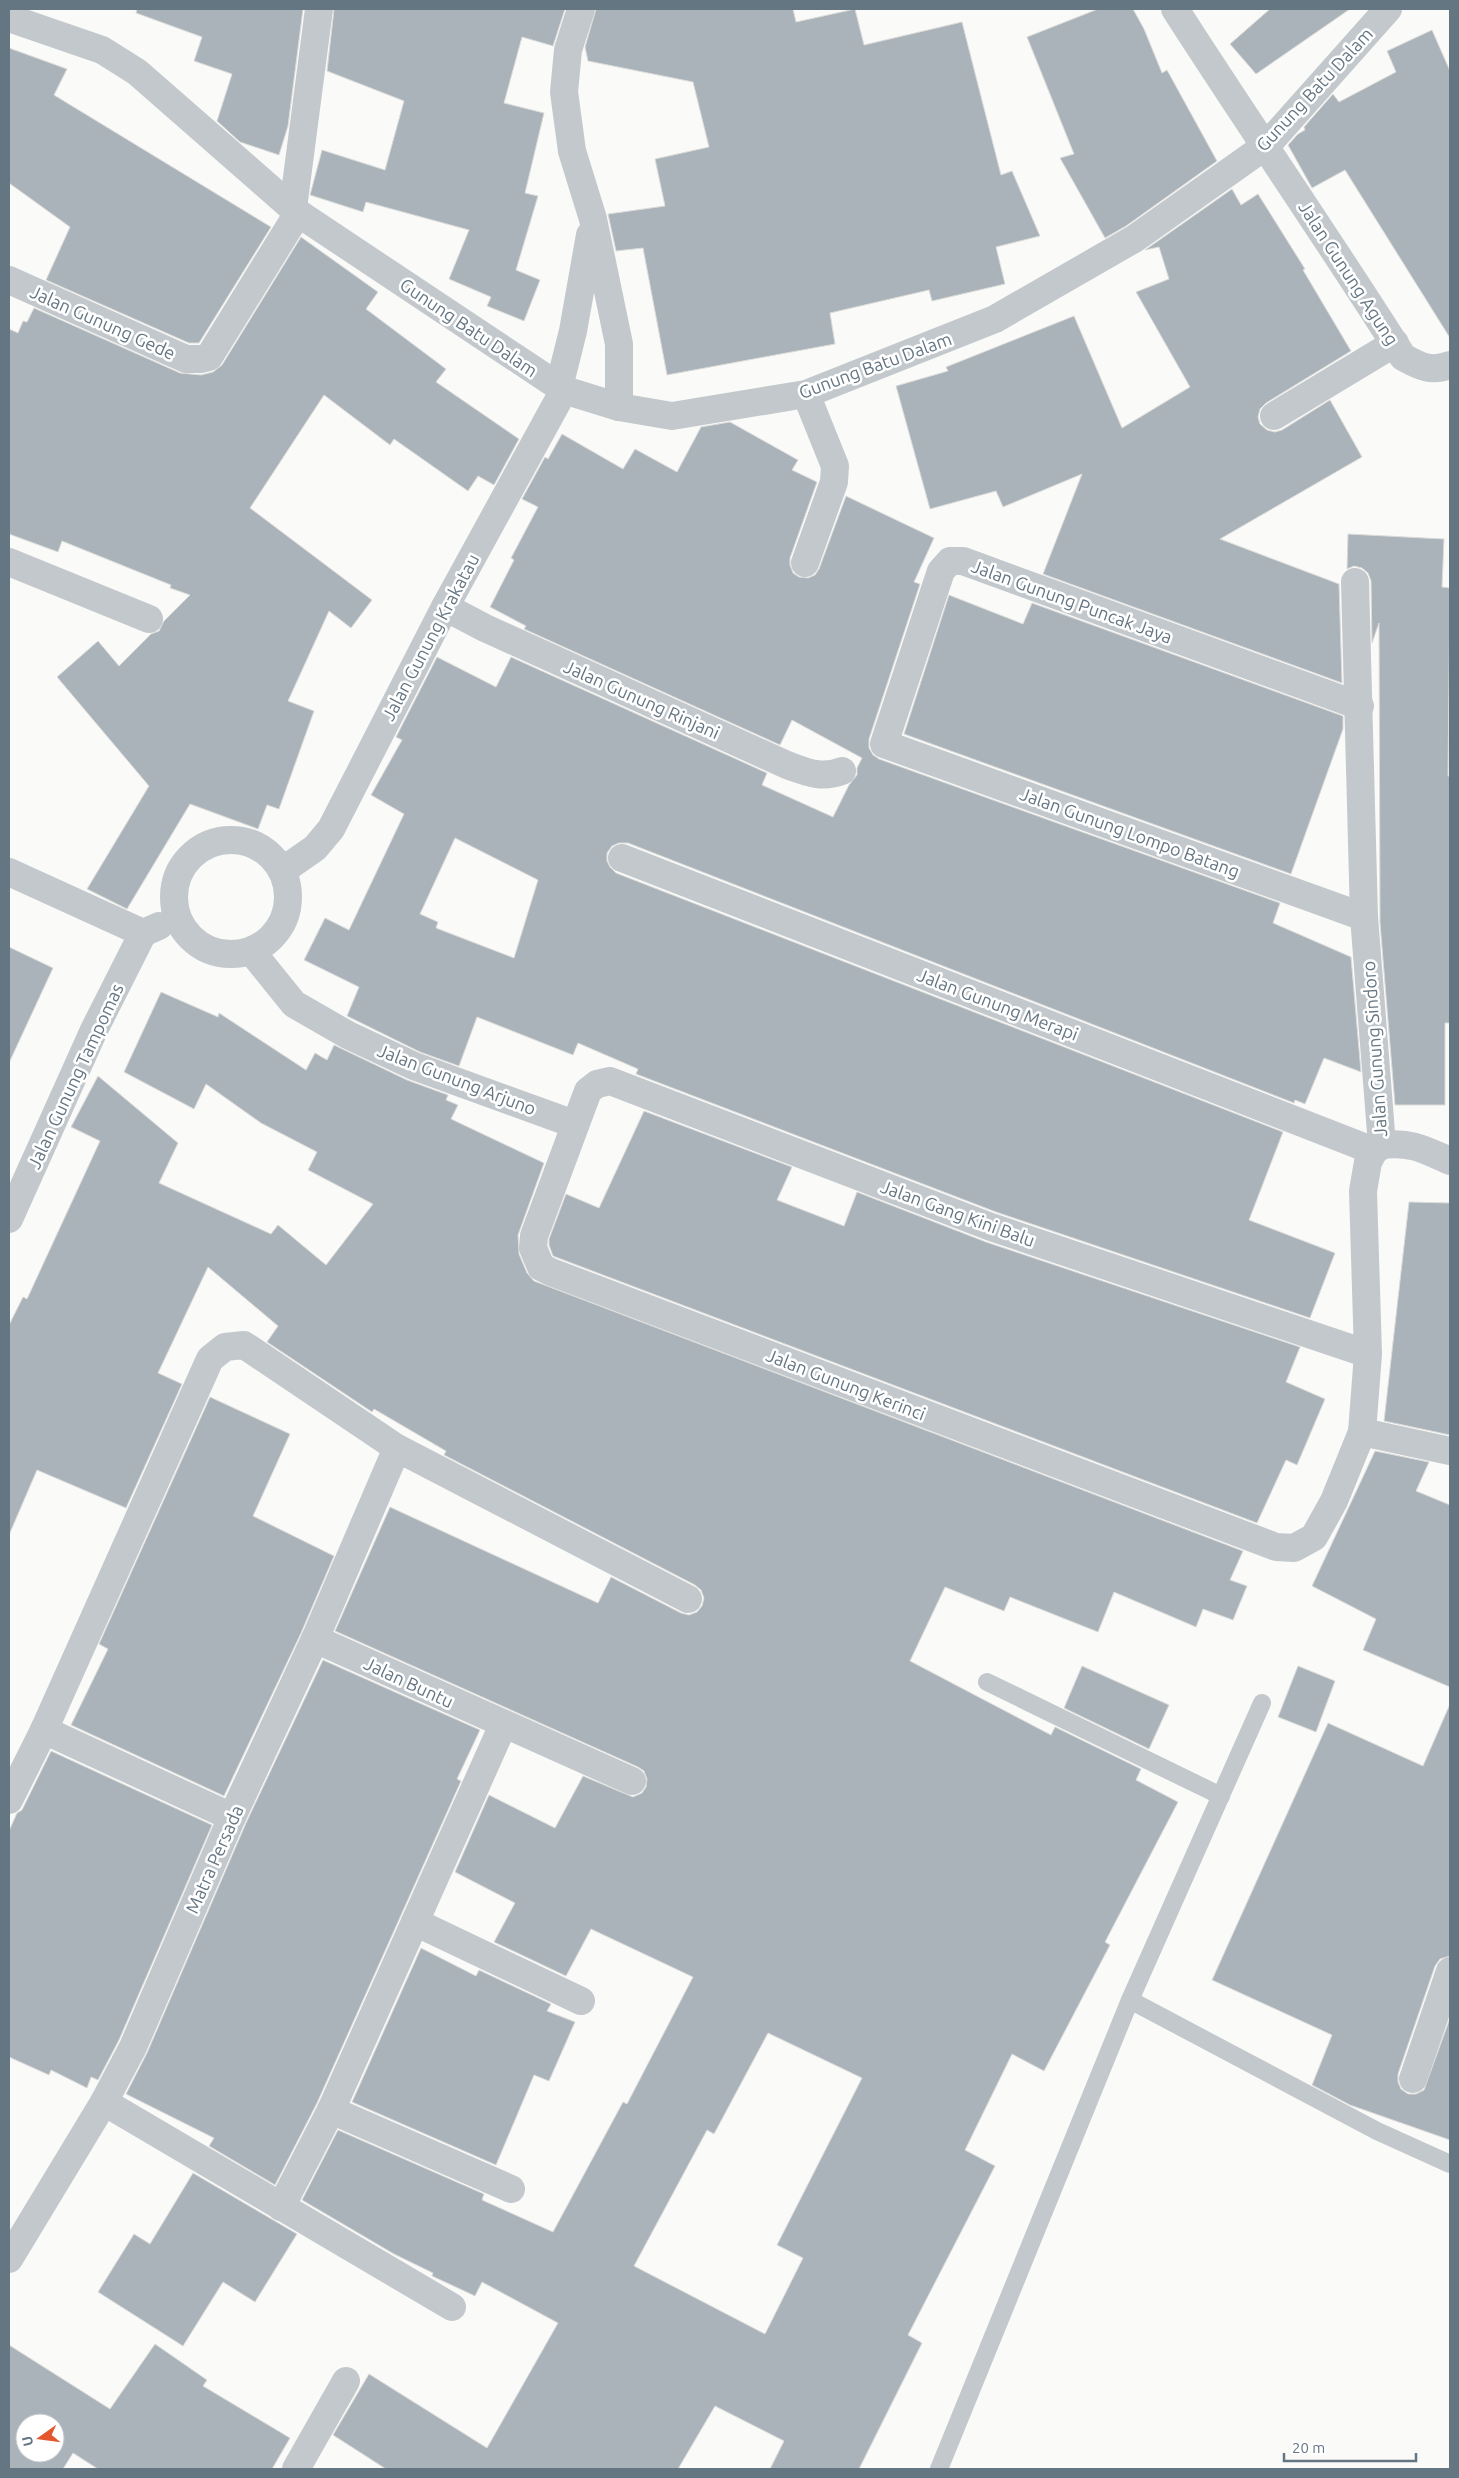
<svg xmlns="http://www.w3.org/2000/svg" width="1459" height="2478" font-family="Ubuntu,sans-serif">
	<rect width="100%" height="100%" fill="#fafaf8"/>
	<!-- building -->
	<g fill="#aab3b9" stroke="#dcdcda" fill-rule="evenodd">
		<path d="M137,9h166l-15,117 -9,29 -39,-13 -23,-21 15,-47 -38,-13 8,-24 -66,-24z"/>
		<path d="M334,9h231l-12,37 -31,-9 -18,66 40,10 -19,80 13,3 -22,74 24,10 -16,41 -37,-15 4,-9 -42,-18 20,-49 -103,-28 -3,10 -53,-17 12,-45 63,20 19,-69 -77,-30z"/>
		<path d="M596,9h197l3,13 59,-13 9,36 98,-23 39,153 11,-4 28,65 -44,11 9,37 -73,17 -3,-11 -99,23 5,31 -168,31 -24,-127 -27,3 -8,-37 57,-8 -10,-47 54,-12 -16,-65 -105,-21 -3,-14z"/>
		<path d="M1098,9h35l11,20 18,44 5,-3 50,91 -91,65 -21,12 -45,-80 14,-4 -47,-117z"/>
		<path d="M1270,9h80l-94,65 -26,-30z"/>
		<path d="M1432,30l18,41v267l-105,-168 -33,18 -24,-43 10,-11 7,-4 -1,-3 29,-33 6,8 57,-30 -9,-21z"/>
		<path d="M9,48l58,21 -13,26 217,132 -72,116h-10l-143,-63 24,-53 -61,-44z"/>
		<path d="M1232,189l9,16 17,-11 47,75 -2,1 48,81 -85,52 -6,6 -2,8 2,7 7,6 8,2 7,-2 48,-30 32,57 -142,82 119,45 3,99 -299,-109 39,-100 -79,33 -7,-16 -66,18 -34,-123 52,-15 -2,-4 128,-51 48,112 68,-41 -54,-95 33,-13 -10,-32 -14,3z"/>
		<path d="M301,237l77,55 -12,17 80,60 -10,13 83,57 -25,46 -16,-9 -10,15 -74,-52 -4,6 -66,-50 -74,113 122,92 -21,28 -22,-17 -41,90 26,10 -35,98 -12,-4 -9,24 -68,-25 -63,105 -40,-20 62,-103 -92,-109 41,-36 21,25 32,-32 8,-3 5,-10 26,-26 -20,-7 1,-3 -109,-44 -4,11 -49,-18v-205l9,4 5,-12 4,1 7,-14 146,65 21,2 12,-3 9,-7z"/>
		<path d="M730,422l68,38 -6,10 25,12 -27,76v7l3,8 6,4 9,1 7,-3 4,-6 27,-73 88,42 -20,44 6,2 -51,155v9l4,7 6,4 401,144 -7,20 78,34 10,115 -37,-14 -19,46 -10,-4 -1,3 -666,-260h-9l-7,3 -5,7v8l3,6 6,6 667,259 -34,88 86,33 -25,65 -314,-106 -360,-138 2,-5 -60,-26 -5,12 -96,-38 -18,49 -39,-14 -73,-36 12,-29 -55,-27 21,-42 24,12 55,-116 -33,-19 31,-55 -6,-3 41,-80 59,30 15,-30 256,116 -5,12 71,32 16,-32 8,-10v-7l5,-10 -70,-38 -12,25 -256,-116 2,-3 -36,-19 24,-47 -3,-2 27,-51 -16,-8 23,-42 3,2 14,-25 61,35 12,-20 42,23 24,-45zM455,838l83,42 -24,78 -78,-30 2,-6 -18,-8z"/>
		<path d="M1348,534l96,5 -2,48 8,1 -2,188h2v247h-5v82h-50l-15,-182 -1,-300 -7,20 -1,-62 -3,-8 -6,-5 -8,-2 -7,3z"/>
		<path d="M949,595l74,29 9,-21 311,113v13l-52,145 -387,-140z"/>
		<path d="M9,947l44,21 -44,95z"/>
		<path d="M161,992l57,25 1,-4 87,57 9,-17 12,7 7,-15 73,35 41,15 -2,5 12,5 -7,14 93,44 -26,72 1,19 8,19 7,8 709,270 -13,29 17,6 -14,34 -30,-11 -7,18 -82,-35 -16,40 -88,-35 -6,14 -59,-24 -35,74 141,74 4,-8 86,42 -5,11 42,22 -73,140 5,3 -66,126 -32,-17 -47,96 30,16 -87,169 14,8 -63,126h-89l14,-28 -69,-35 -37,63h-292l-53,-34 36,-61 118,74 71,-125 -76,-41 -7,14 -43,-20 1,-3 -39,-19 -92,-54 36,-70 146,64 -2,6 71,32 70,-130 4,2 66,-127 -102,-48 -25,47 -72,-34 21,-39 -60,-31 34,-77 66,33 28,-52 50,21 9,-4 4,-6 1,-8 -3,-8 -6,-4 -303,-136 27,-61 28,-63 208,96 13,-26 70,36 8,2 8,-3 5,-6 2,-8 -3,-8 -6,-5 -251,-130 2,-4 -72,-42 -2,3 -105,-70 11,-16 -70,-59 -50,106 24,11 -56,124 -89,-38 -28,65v-210l14,-28 4,2 73,-158 -29,-14 27,-51 80,67 -19,40 112,51 7,-9 48,40 47,-61 -65,-34 9,-18 -56,-29 -55,-39 -12,25 -70,-37zM768,2033l94,45 -85,167 26,13 -38,76 -131,-68 73,-136 7,4z"/>
		<path d="M644,1111l148,56 -15,33 67,26 13,-34 129,50 314,105 -14,35 39,17 -28,66 -11,-5 -29,63 -704,-267 -4,-11v-6l17,-45 33,14z"/>
		<path d="M1409,1202l41,1v232l-66,-14z"/>
		<path d="M210,1397l80,37 -37,82 81,40 -33,77 -77,163 -153,-71 37,-76 -9,-5z"/>
		<path d="M1375,1451l54,11 -13,29 34,14v182l-87,-37 13,-31 -64,-33z"/>
		<path d="M323,1660l157,70 -23,49 4,2 -144,322 -42,82 -66,-39 5,-8 -88,-44 21,-41 99,-230z"/>
		<path d="M1082,1666l87,39 -20,44 -85,-41z"/>
		<path d="M1298,1666l37,15 -19,51 -38,-15z"/>
		<path d="M1450,1704v252l-10,3 -5,7 -37,108v8l3,7 7,5h8l8,-4 26,-72v122l-100,-35 -38,-20 20,-50 -120,-55 116,-257 95,43z"/>
		<path d="M51,1751l161,74 -93,215 -21,40 -7,-3 -4,11 -36,-18 -2,5 -40,-18v-226l8,-18 5,-3z"/>
		<path d="M421,1948l55,28 3,-6 72,34 -4,7 28,11 -26,59 -15,-6 -38,90 -144,-63z"/>
		<path d="M193,2173l104,61 -42,68 -32,-20 -40,64 -85,-54 36,-58 16,10z"/>
		<path d="M155,2344l52,36 -4,6 87,52 -18,31h-174l-25,-16 -10,16h-54v-124l101,64zM25,2423h30v30h-30z"/>
	</g>
	<g fill="none" stroke-linecap="round" stroke-linejoin="round">
		<!-- service -->
		<g stroke="#c3c8cc" stroke-width="18">
			<path d="M987,1682l234,114"/>
			<path d="M1130,2000l247,131 73,33"/>
			<path d="M939,2469l191,-469 132,-297"/>
		</g>
		<!-- minor -->
		<g stroke="#c3c8cc" stroke-width="28">
			<path d="M581,9l-13,41 -4,42 8,59 21,68 26,125v63"/>
			<path d="M1175,9c75,117 154,231 228,348 18,10 28,15 47,8"/>
			<path d="M9,18l93,32 35,22 161,141 266,177 55,17 53,9 134,-22 189,-75 139,-80 133,-94 121,-136"/>
			<path d="M293,208l26,-199"/>
			<path d="M9,280l177,79h15l8,-2 89,-144"/>
			<path d="M559,387l14,-56 17,-96"/>
			<path d="M1274,416l121,-73"/>
			<path d="M9,562l140,57"/>
			<path d="M805,563l29,-81 1,-16 -29,-72"/>
			<path d="M1355,582l9,335 18,228"/>
			<path d="M445,607l40,21 302,137c20,7 34,14 55,6"/>
			<path d="M1360,706l-397,-145h-13l-9,10 -57,173 480,173"/>
			<circle cx="231" cy="897" r="57"/>
			<path d="M622,858l752,293"/>
			<path d="M282,871l33,-23 16,-19 114,-222 119,-217"/>
			<path d="M9,872l134,61 16,-7"/>
			<path d="M252,952l42,52 54,31 66,31 160,58"/>
			<path d="M1382,1145c30,-3 41,4 68,16"/>
			<path d="M9,1219l85,-189 49,-97"/>
			<path d="M1368,1354l-377,-127 -381,-146 -13,3 -9,7 -54,145 -1,12 8,19 10,5 725,275 18,1 20,-11 20,-36 28,-69 6,-78 -5,-163 5,-29 6,-11 8,-6"/>
			<path d="M1362,1432l88,19"/>
			<path d="M315,1639l317,142"/>
			<path d="M44,1730l188,87"/>
			<path d="M9,1800l35,-70 166,-371 15,-12 19,-2 153,103 291,151"/>
			<path d="M415,1922l166,79"/>
			<path d="M1413,2079l37,-108"/>
			<path d="M104,2102l348,205"/>
			<path d="M331,2110l180,79"/>
			<path d="M281,2207l50,-97 172,-385"/>
			<path d="M9,2259l95,-157 29,-55 99,-230 83,-178 82,-191"/>
			<path d="M296,2469l50,-88"/>
		</g>
	</g>
	<g text-anchor="middle" dominant-baseline="central" stroke-width="5" stroke-linejoin="round" paint-order="stroke">
		<!-- street labels -->
		<g font-size="18" fill="#657683" stroke="#fff">
			<text transform="translate(1314 89) rotate(-47)">Gunung Batu Dalam</text>
			<text transform="translate(1349 273) rotate(57)">Jalan Gunung Agung</text>
			<text transform="translate(103 322) rotate(24)">Jalan Gunung Gede</text>
			<text transform="translate(469 327) rotate(34)">Gunung Batu Dalam</text>
			<text transform="translate(875 365) rotate(-20)">Gunung Batu Dalam</text>
			<text transform="translate(1072 601) rotate(20)">Jalan Gunung Puncak Jaya</text>
			<text transform="translate(430 637) rotate(-62)">Jalan Gunung Krakatau</text>
			<text transform="translate(642 699) rotate(24)">Jalan Gunung Rinjani</text>
			<text transform="translate(1130 832) rotate(20)">Jalan Gunung Lompo Batang</text>
			<text transform="translate(998 1004) rotate(21)">Jalan Gunung Merapi</text>
			<text transform="translate(1374 1049) rotate(-94)">Jalan Gunung Sindoro</text>
			<text transform="translate(75 1076) rotate(-65)">Jalan Gunung Tampomas</text>
			<text transform="translate(457 1079) rotate(21)">Jalan Gunung Arjuno</text>
			<text transform="translate(958 1213) rotate(20)">Jalan Gang Kini Balu</text>
			<text transform="translate(846 1384) rotate(21)">Jalan Gunung Kerinci</text>
			<text transform="translate(409 1682) rotate(25)">Jalan Buntu</text>
			<text transform="translate(214 1859) rotate(-66)">Matra Persada</text>
		</g>
	</g>
	<!-- border -->
	<rect width="1459" height="2478" fill="none" stroke="#657683" stroke-width="20"/>
	<!-- north arrow -->
	<g transform="translate(40 2438) rotate(256)"><circle r="24" fill="#ffffff" stroke="#c1c8cd"/>
	<path d="M0-4L9 19L0 12L-9 19Z" fill="#e4572e"/>
	<text y="-8" font-size="14" font-weight="bold" text-anchor="middle" fill="#657683">U</text>
	</g>
	<!-- scale -->
	<path d="M1284 2453v8h132v-8" fill="none" stroke="#657683" stroke-width="2.5"/>
	<text x="1292" y="2453" font-size="15" fill="#657683" stroke="#ffffff" stroke-width="4" paint-order="stroke">20 m</text>
</svg>
